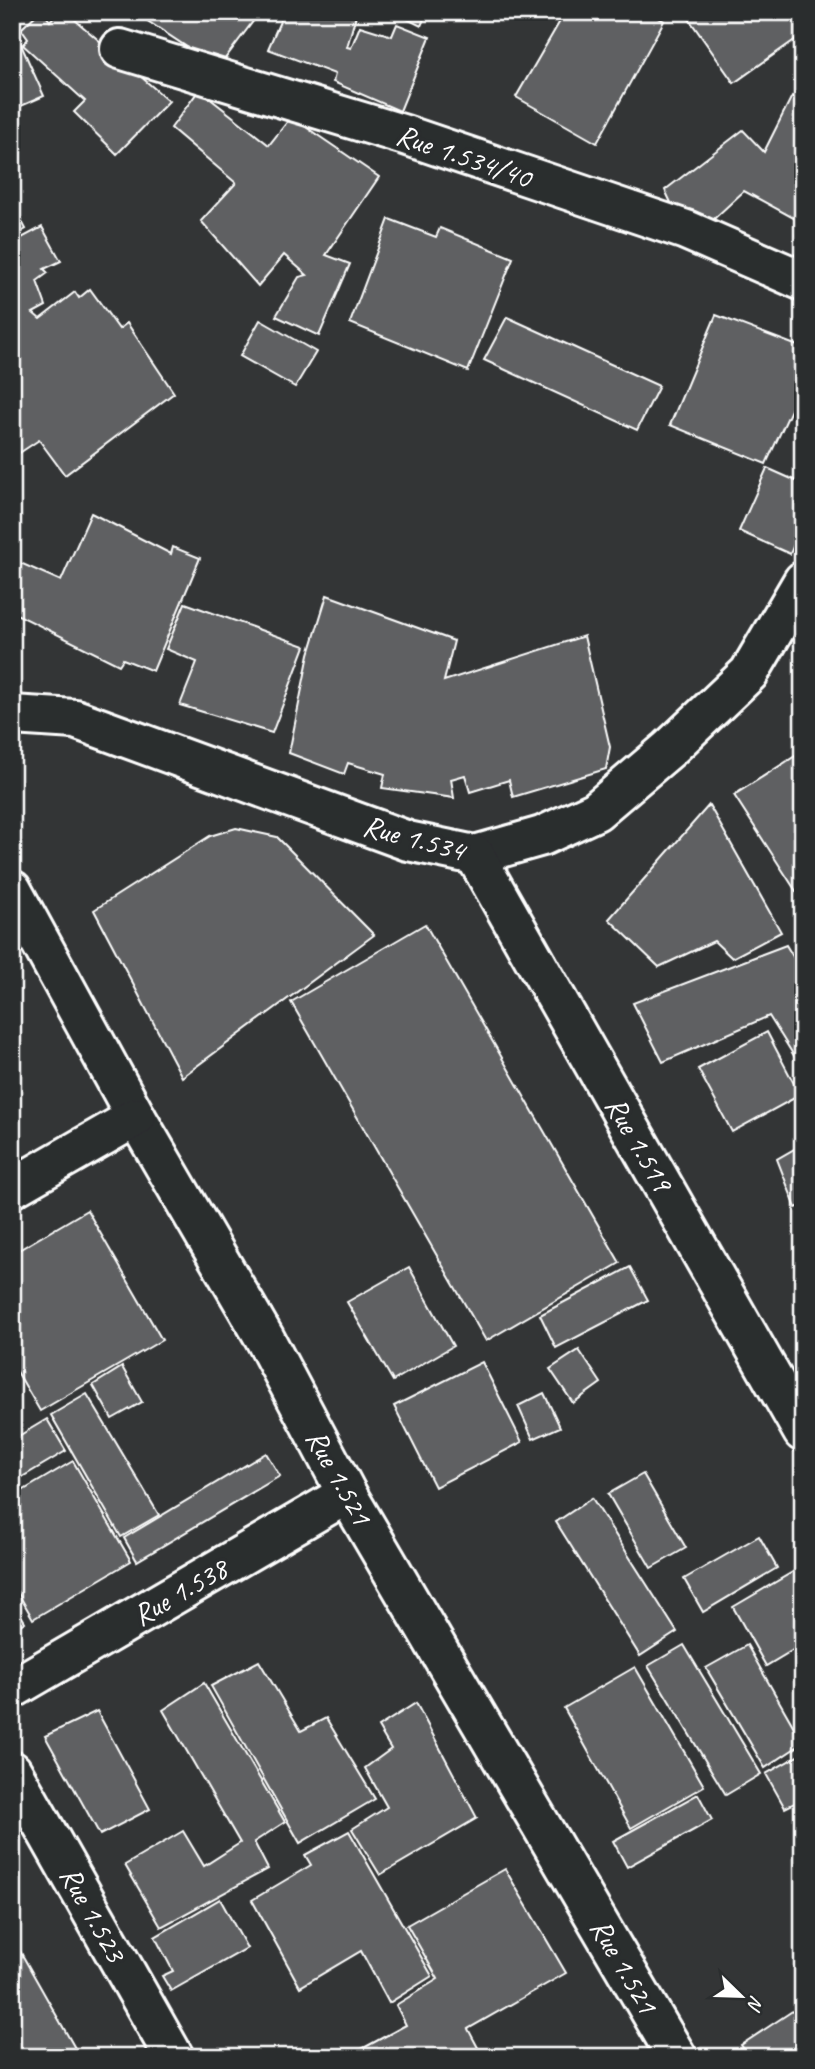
<svg xmlns="http://www.w3.org/2000/svg" width="815" height="2069" font-family="Caveat,sans-serif">
	<rect width="100%" height="100%" fill="#333536"/>
	<filter id="ink" filterUnits="userSpaceOnUse"><feTurbulence type="fractalNoise" baseFrequency=".0143" numOctaves="2"/><feDisplacementMap in="SourceGraphic" scale="14" xChannelSelector="R" yChannelSelector="G"/><feConvolveMatrix kernelMatrix="1 2 1 2 8 2 1 2 1" color-interpolation-filters="sRGB"/></filter>
	<g filter="url(#ink)">
		<!-- building -->
		<g fill="#5f6162" stroke="#fff" stroke-width="2">
			<path d="M39,12h4l7,9 8,-9h8l103,89 -52,53 -43,-42 11,-11 -62,-56 5,-6 -7,-10z"/>
			<path d="M134,12h126l-36,48 -34,-11z"/>
			<path d="M284,12h73l-10,35 4,1 9,-22 32,10 5,-12 33,13 -30,74 -67,-29 2,-8 -67,-25z"/>
			<path d="M393,12h34l-6,14z"/>
			<path d="M554,12h94l16,9 -67,122 -81,-46 47,-81z"/>
			<path d="M684,12h119v22l-69,49z"/>
			<path d="M18,38l26,58 -32,14v-70z"/>
			<path d="M199,90l70,55 22,-28 88,60 -53,78 24,9 -31,72 -43,-20 23,-39 8,-2 -23,-20 -26,31 -57,-65 35,-38 -65,-55z"/>
			<path d="M792,96l11,6v137l-7,-4 5,-13 -57,-31 -42,39 -21,-6 -16,-34 78,-60 21,22z"/>
			<path d="M12,203l14,26 -14,8z"/>
			<path d="M389,219l47,18 4,-9 73,30 -45,113 -118,-48z"/>
			<path d="M42,227l19,34 -17,8 4,4 -11,8 9,25 -13,7 7,6 35,-27 4,6 11,-9 29,40 8,-6 47,70 -109,82 -26,-35 -27,18v-215z"/>
			<path d="M716,315l87,33v36l-37,80 -96,-39z"/>
			<path d="M507,317l152,69 -22,44 -153,-70z"/>
			<path d="M260,320l56,32 -21,35 -55,-31z"/>
			<path d="M767,468l36,16v40l-13,30 -51,-23z"/>
			<path d="M91,513l80,41 2,-7 27,11 -47,113 -30,-12 -4,6 -107,-53v-41l4,-10 45,20z"/>
			<path d="M327,595l127,46 -10,40 140,-45 26,111 -4,22 -93,28 -4,-17 -39,12 -5,-17 -14,4 3,19 -72,-10 3,-14 -37,-11 -4,11 -55,-21 20,-99z"/>
			<path d="M185,603l120,43 -33,87 -92,-28 17,-43 -31,-13z"/>
			<path d="M803,751v151l-69,-107z"/>
			<path d="M709,805l72,127 -49,26 -18,-17 -55,26 -50,-48z"/>
			<path d="M236,828l41,9 97,98 -192,142 -88,-167 116,-74z"/>
			<path d="M425,924l195,339 -134,78 -195,-339z"/>
			<path d="M786,945l17,28v97l-34,-54 -106,46 -30,-59z"/>
			<path d="M767,1032l33,63 -68,37 -34,-63z"/>
			<path d="M803,1144v61l-7,3 -19,-49z"/>
			<path d="M87,1210l75,130 -122,71 -28,-48v-109z"/>
			<path d="M409,1267l44,79 -60,35 -46,-79z"/>
			<path d="M630,1267l18,33 -92,48 -16,-33z"/>
			<path d="M579,1350l22,33 -28,20 -23,-34z"/>
			<path d="M482,1362l40,80 -87,45 -41,-81z"/>
			<path d="M122,1367l20,35 -30,17 -19,-34z"/>
			<path d="M544,1393l16,34 -27,12 -15,-33z"/>
			<path d="M87,1394l72,121 -38,22 -70,-122z"/>
			<path d="M47,1419l19,32 -54,32v-43z"/>
			<path d="M266,1453l14,23 -143,85 -13,-23z"/>
			<path d="M73,1461l58,100 -98,58 -21,-36v-86z"/>
			<path d="M643,1474l43,74 -35,20 -43,-74z"/>
			<path d="M592,1498l85,134 -37,24 -84,-134z"/>
			<path d="M759,1536l18,32 -74,44 -19,-33z"/>
			<path d="M803,1566v78l-37,22 -33,-59z"/>
			<path d="M12,1600l13,22 -13,8z"/>
			<path d="M684,1645l77,129 -35,21 -78,-129z"/>
			<path d="M747,1645l56,98 -38,25 -59,-100z"/>
			<path d="M259,1661l42,70 25,-13 49,81 -75,44 -89,-157z"/>
			<path d="M635,1667l69,119 -73,42 -67,-120z"/>
			<path d="M204,1683l81,139 -31,20 14,27 -107,58 -36,-62 58,-34 21,35 36,-23 -77,-133z"/>
			<path d="M416,1703l61,115 -97,57 -28,-46 35,-22 -22,-39 26,-19 -13,-22z"/>
			<path d="M97,1711l53,98 -50,26 -55,-99z"/>
			<path d="M803,1753v46l-18,9 -19,-34z"/>
			<path d="M698,1794l14,26 -85,47 -14,-26z"/>
			<path d="M349,1831l83,145 -43,27 -28,-52 -61,36 -48,-87 59,-35 -6,-10z"/>
			<path d="M505,1869l61,104 -98,56 15,28h-122l-3,-6 48,-26 -10,-20 42,-26 -31,-54z"/>
			<path d="M220,1899l27,49 -76,43 -9,-15 11,-5 -18,-34z"/>
			<path d="M12,1937l68,120h-68z"/>
			<path d="M803,2004v53h-54l-8,-12z"/>
		</g>
		<g fill="none" stroke-linecap="round" stroke-linejoin="round">
			<defs>
				<g id="minor">
					<path d="M120,49l285,86 281,95 117,51"/>
					<path d="M12,715l63,4 333,122 67,14 67,-19 54,-25 73,-62 80,-76 54,-92"/>
					<path d="M475,855l328,577"/>
					<path d="M12,890l124,227 128,220 83,157 330,563"/>
					<path d="M12,1188l124,-71"/>
					<path d="M12,1689l335,-195"/>
					<path d="M12,1771l162,286"/>
				</g>
			</defs>
			<!-- minor casing -->
			<use href="#minor" stroke="#fff" stroke-width="44"/>
			<!-- minor -->
			<use href="#minor" stroke="#2a2d2e" stroke-width="38"/>
		</g>
	</g>
	<g text-anchor="middle" dominant-baseline="central" stroke-width="7" stroke-linejoin="round" paint-order="stroke">
		<!-- street labels -->
		<g font-size="30" fill="#fff" stroke="#2a2d2e">
			<text transform="translate(464 156) rotate(19)">Rue 1.534/40</text>
			<text transform="translate(414 838) rotate(15)">Rue 1.534</text>
			<text transform="translate(639 1144) rotate(60)">Rue 1.519</text>
			<text transform="translate(339 1477) rotate(61)">Rue 1.521</text>
			<text transform="translate(180 1592) rotate(-30)">Rue 1.538</text>
			<text transform="translate(93 1914) rotate(61)">Rue 1.523</text>
			<text transform="translate(624 1966) rotate(60)">Rue 1.521</text>
		</g>
	</g>
	<!-- margin -->
	<rect width="815" height="2069" fill="none" stroke="#2a2d2e" stroke-width="42"/>
	<rect x="21" y="21" width="773" height="2027" fill="none" stroke="#fff" stroke-width="2.5" filter="url(#ink)"/>
	<!-- north arrow -->
	<g transform="translate(741 1996) rotate(113)" stroke="#2a2d2e" stroke-width="5" paint-order="stroke">
	<path d="M0-5L12 26L0 18L-12 26Z" fill="#ffffff"/>
	<text y="-10" font-size="19" font-weight="bold" text-anchor="middle" fill="#ffffff">N</text>
	</g>
</svg>
